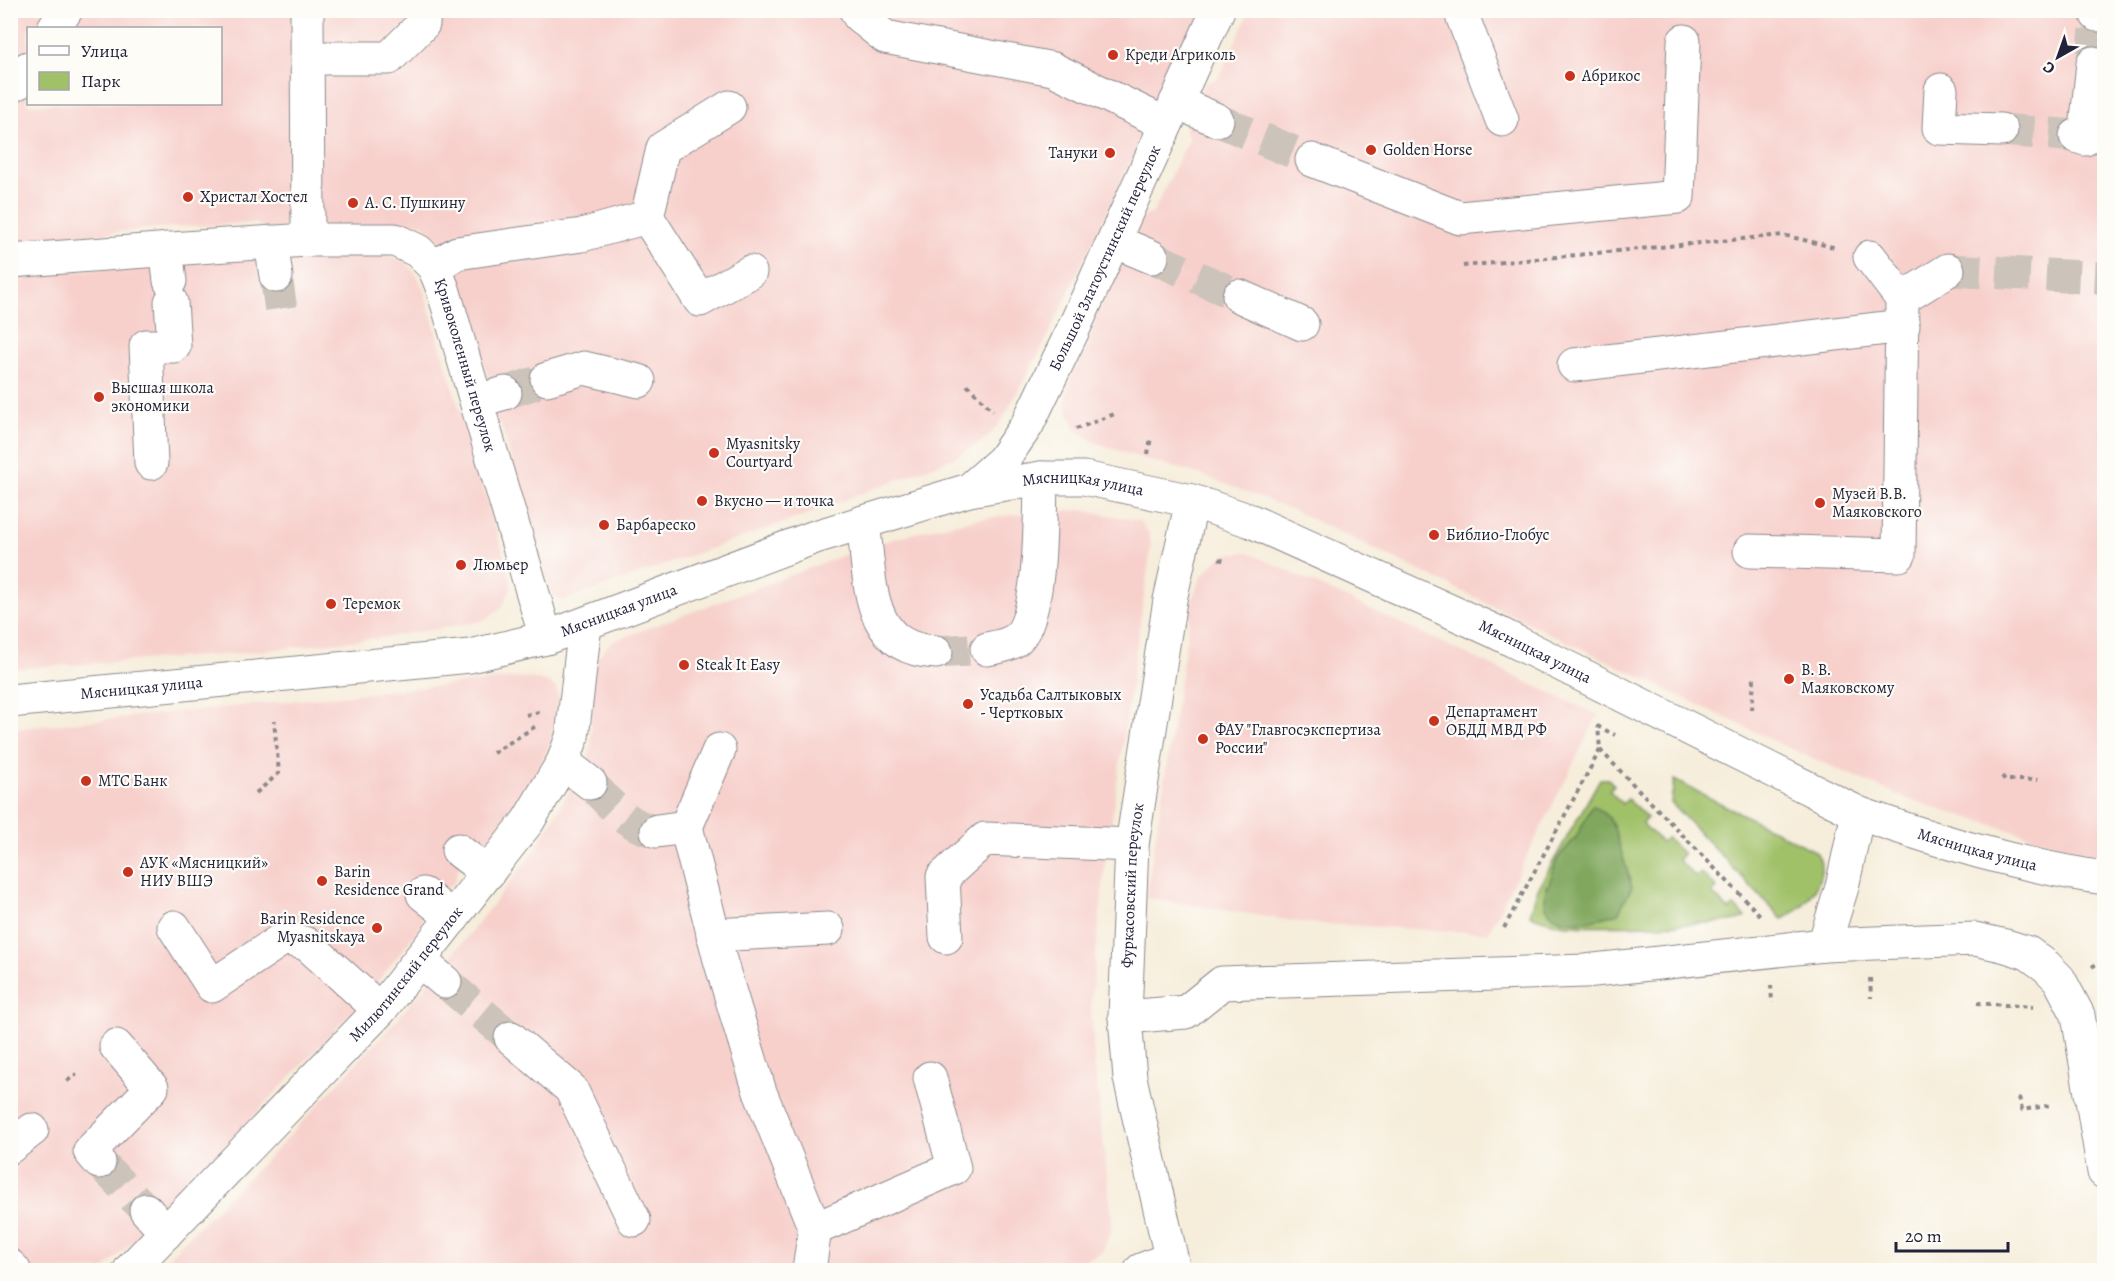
<svg xmlns="http://www.w3.org/2000/svg" width="2115" height="1281" font-family="Alegreya,serif">
	<rect width="100%" height="100%" fill="#fdfcf7"/>
	<filter id="ink" filterUnits="userSpaceOnUse"><feTurbulence type="fractalNoise" baseFrequency=".0167" numOctaves="2"/><feDisplacementMap in="SourceGraphic" scale="12" xChannelSelector="R" yChannelSelector="G"/><feConvolveMatrix kernelMatrix="1 2 1 2 8 2 1 2 1" color-interpolation-filters="sRGB"/></filter>
	<filter id="wash" filterUnits="userSpaceOnUse"><feTurbulence type="fractalNoise" baseFrequency=".008" numOctaves="4" result="noise"/><feDisplacementMap in="SourceGraphic" scale="24" xChannelSelector="R" yChannelSelector="G"/><feGaussianBlur stdDeviation="1.35" result="paint"/><feColorMatrix in="noise" values="0 0 0 0 0 0 0 0 0 0 0 0 0 0 0 0 0 1.4 0 .05"/><feComposite in="paint" operator="in"/></filter>
	<g filter="url(#wash)">
		<rect width="100%" height="100%" fill="#f6edda"/>
		<!-- built -->
		<g fill="#f7d0cc" fill-rule="evenodd">
			<path d="M11,11h1192l-160,335 -41,74 -16,19 -30,18 -147,57 -247,87 -11,-8 -3,-7 -47,-162 -5,-2v-16l-39,-135 -10,-23 -26,-25 -155,7 -11,-7 -97,5 -86,9 -11,10 -50,4zM28,28h192v76h-192z"/>
			<path d="M1250,11h854v844l-29,-5 -168,-51 -125,-54 -489,-235 -97,-37 -50,-13 -52,-18 -18,-13 -9,-20 -1,-14 4,-15 19,-36 7,-30 45,-96 12,-5 36,-74 -5,-14 21,-42 13,-5z"/>
			<path d="M377,252l29,10 10,12 7,14 88,292v9l-9,18 -19,14 -96,16 -154,17 -222,15v-394z"/>
			<path d="M1082,510l58,11 9,12 2,14 -46,319 -14,136 3,57 18,160 -1,12 -8,20 -36,19h-912l122,-121 117,-126 72,-85 67,-85 54,-92 4,-17 1,-65 4,-20 15,-17 255,-95 63,-18 47,-10 64,-7z"/>
			<path d="M1247,552l351,163 -110,218 -182,-10 -160,-25 47,-302 9,-20 15,-16 9,-6z"/>
			<path d="M525,677l25,5 6,6 4,12 -10,44 -13,27 -46,66 -13,8 -20,24 -4,14 -34,26 2,13 -3,7 -53,68 -213,225 -50,48h-92v-541z"/>
		</g>
		<!-- green -->
		<g fill="#a1c169" stroke="#627252" stroke-width="1.5">
			<path d="M1600,779h8l6,6 -5,5 13,14 6,-5 19,19 -5,5 19,19 6,-4 16,16 -5,6 18,17 5,-4 16,15 -5,5 17,17 5,-4 12,11c-10,9 -158,9 -180,8 -12,-1 -25,-6 -36,-10l7,-25z"/>
			<path d="M1674,780l141,71c19,23 -10,59 -33,68l-111,-116z"/>
		</g>
		<!-- forest -->
		<path fill="#80a75d" stroke="#51644c" stroke-width="1.5" d="M1593,805l16,13 5,10 18,59 -14,26c-20,6 -61,19 -72,-7 -2,-5 0,-14 0,-20l2,1 9,-28 19,-22z"/>
	</g>
	<g filter="url(#ink)">
		<g fill="none" stroke-linecap="round" stroke-linejoin="round">
			<!-- minor-tunnel -->
			<g stroke="#ccc4ba" stroke-width="33" stroke-dasharray="33 16" stroke-linecap="butt">
				<path d="M2093,63l4,-48"/>
				<path d="M1217,120l95,40"/>
				<path d="M2001,130l75,6"/>
				<path d="M1152,257l87,39"/>
				<path d="M1948,270l156,8"/>
				<path d="M276,276l6,41"/>
				<path d="M505,393l42,-14"/>
				<path d="M936,652l51,-3"/>
				<path d="M590,783c20,20 38,45 67,48"/>
				<path d="M445,982l66,56"/>
				<path d="M99,1162l47,48"/>
			</g>
			<defs>
				<g id="minor">
					<path d="M307,10l1,230"/>
					<path d="M856,10l3,6 26,21 168,32 113,55"/>
					<path d="M1460,10l42,110"/>
					<path d="M2095,10l2,5"/>
					<path d="M54,28l12,-18"/>
					<path d="M307,58h82l34,-34 1,-14"/>
					<path d="M10,86l9,-4 9,-14"/>
					<path d="M1941,90l-2,38 62,2"/>
					<path d="M1176,102l41,18"/>
					<path d="M2076,136l9,3 8,-76"/>
					<path d="M1312,160l148,58 218,-21 6,-156"/>
					<path d="M647,217l53,83 50,-28"/>
					<path d="M1114,241l38,16"/>
					<path d="M271,242l5,34"/>
					<path d="M166,249l4,32"/>
					<path id="s1" d="M10,261l216,-16 82,-5h87l23,11 16,16 9,22 103,349"/>
					<path d="M434,267l23,-14 125,-18 65,-18 16,-69 66,-41"/>
					<path d="M1239,296l63,28"/>
					<path d="M1902,299l46,-29"/>
					<path d="M1574,365l329,-39"/>
					<path d="M547,379l37,-11 55,13"/>
					<path d="M477,401l28,-8"/>
					<path d="M151,463l-5,-117h28l-3,-44"/>
					<path id="s2" d="M969,490l34,-30 24,-35 46,-95 145,-320"/>
					<path d="M863,522c8,56 1,127 73,130"/>
					<path d="M1750,551l149,4 3,-256 -32,-42"/>
					<path d="M987,649c11,-2 23,-4 31,-11 24,-25 22,-124 23,-160"/>
					<path d="M563,762l27,21"/>
					<path d="M686,827l33,-77"/>
					<path d="M657,831l29,-4 34,133 40,132 55,137 -6,41"/>
					<path d="M458,850l30,23"/>
					<path d="M423,894l30,24"/>
					<path d="M174,927l38,59 72,-48 23,6 73,66"/>
					<path d="M713,935l115,-6"/>
					<path d="M946,937l-3,-60 42,-38 147,6"/>
					<path d="M1824,945l18,-58 16,-74"/>
					<path d="M419,960l26,22"/>
					<path d="M1125,1017l61,-5 36,-29 363,-12 239,-26 151,-6 31,7 22,7 18,13 13,13 19,36 26,157"/>
					<path d="M511,1038l60,51 63,131"/>
					<path d="M10,1147l22,-17"/>
					<path d="M99,1162l-9,-11 62,-63 -36,-42"/>
					<path d="M146,1210l20,23"/>
					<path d="M815,1229l139,-61 -24,-90"/>
					<path d="M10,1266l4,4"/>
					<path id="s3" d="M130,1270l250,-260 148,-189 35,-59 9,-25 13,-112"/>
					<path d="M1141,1270l30,-12"/>
					<path id="s4" d="M1174,1270l-44,-192 -5,-61 7,-172 38,-245 22,-99"/>
				</g>
				<g id="major">
					<path id="s5" d="M10,701l460,-45 76,-18 269,-101 154,-47 72,-12h43l108,23 59,20 243,110 364,182c80,28 162,53 246,65"/>
				</g>
			</defs>
			<!-- minor casing -->
			<use href="#minor" stroke="#8c888a" stroke-width="35"/>
			<!-- major casing -->
			<use href="#major" stroke="#8c888a" stroke-width="35"/>
			<!-- path -->
			<g stroke="#8c888a" stroke-width="4" stroke-dasharray="4.5 4.5" stroke-linecap="butt">
				<path d="M1463,266l320,-31 54,13"/>
				<path d="M967,385l26,26"/>
				<path d="M1076,429l41,-16"/>
				<path d="M1148,454l3,-17"/>
				<path d="M1219,559l6,2"/>
				<path d="M1752,710l2,-32"/>
				<path d="M526,715l13,-3"/>
				<path d="M1597,726l18,9"/>
				<path d="M1600,750l160,165"/>
				<path d="M493,753l43,-27"/>
				<path d="M2002,776l3,4h33"/>
				<path d="M256,793l23,-20 -5,-52"/>
				<path d="M1504,928l96,-178 -2,-25"/>
				<path d="M2092,967l12,-9"/>
				<path d="M1870,978l1,20"/>
				<path d="M1771,985l1,18"/>
				<path d="M1977,1003l56,4"/>
				<path d="M67,1081l10,-7"/>
				<path d="M2019,1097l3,13 29,-5"/>
				<path d="M1061,1268l1,2"/>
			</g>
			<!-- minor -->
			<use href="#minor" stroke="#fff" stroke-width="33"/>
			<!-- major -->
			<use href="#major" stroke="#fff" stroke-width="33"/>
		</g>
	</g>
	<!-- markers -->
	<g fill="#c8321e" stroke="#fdfcf7" stroke-width="2">
		<circle cx="1113" cy="55" r="6"/>
		<circle cx="1570" cy="76" r="6"/>
		<circle cx="1371" cy="150" r="6"/>
		<circle cx="1110" cy="153" r="6"/>
		<circle cx="188" cy="197" r="6"/>
		<circle cx="353" cy="203" r="6"/>
		<circle cx="99" cy="397" r="6"/>
		<circle cx="714" cy="453" r="6"/>
		<circle cx="702" cy="501" r="6"/>
		<circle cx="1820" cy="503" r="6"/>
		<circle cx="604" cy="525" r="6"/>
		<circle cx="1434" cy="535" r="6"/>
		<circle cx="461" cy="565" r="6"/>
		<circle cx="331" cy="604" r="6"/>
		<circle cx="684" cy="665" r="6"/>
		<circle cx="1789" cy="679" r="6"/>
		<circle cx="968" cy="704" r="6"/>
		<circle cx="1434" cy="721" r="6"/>
		<circle cx="1203" cy="739" r="6"/>
		<circle cx="86" cy="781" r="6"/>
		<circle cx="128" cy="872" r="6"/>
		<circle cx="322" cy="881" r="6"/>
		<circle cx="377" cy="928" r="6"/>
	</g>
	<g text-anchor="middle" dominant-baseline="central" stroke-width="4.5" stroke-linejoin="round" paint-order="stroke">
		<!-- poi labels -->
		<g font-size="16" fill="#22223b" stroke="#fdfcf7" text-anchor="start">
			<text x="1125" y="55">Креди Агриколь</text>
			<text x="1582" y="76">Абрикос</text>
			<text x="1383" y="150">Golden Horse</text>
			<text x="1098" y="153" text-anchor="end">Тануки</text>
			<text x="200" y="197">Христал Хостел</text>
			<text x="365" y="203">А. С. Пушкину</text>
			<text x="111" y="388">Высшая школа<tspan x="111" dy="18">экономики</tspan></text>
			<text x="726" y="444">Myasnitsky<tspan x="726" dy="18">Courtyard</tspan></text>
			<text x="1832" y="494">Музей В.В.<tspan x="1832" dy="18">Маяковского</tspan></text>
			<text x="714" y="501">Вкусно — и точка</text>
			<text x="616" y="525">Барбареско</text>
			<text x="1446" y="535">Библио-Глобус</text>
			<text x="473" y="565">Люмьер</text>
			<text x="343" y="604">Теремок</text>
			<text x="696" y="665">Steak It Easy</text>
			<text x="1801" y="670">В. В.<tspan x="1801" dy="18">Маяковскому</tspan></text>
			<text x="980" y="695">Усадьба Салтыковых<tspan x="980" dy="18">- Чертковых</tspan></text>
			<text x="1446" y="712">Департамент<tspan x="1446" dy="18">ОБДД МВД РФ</tspan></text>
			<text x="1215" y="730">ФАУ "Главгосэкспертиза<tspan x="1215" dy="18">России"</tspan></text>
			<text x="98" y="781">МТС Банк</text>
			<text x="140" y="863">АУК «Мясницкий»<tspan x="140" dy="18">НИУ ВШЭ</tspan></text>
			<text x="334" y="872">Barin<tspan x="334" dy="18">Residence Grand</tspan></text>
			<text x="365" y="919" text-anchor="end">Barin Residence<tspan x="365" dy="18">Myasnitskaya</tspan></text>
		</g>
		<!-- street labels -->
		<g font-size="16" fill="#22223b" stroke="#fdfcf7">
			<text stroke="none"><textPath href="#s2" startOffset="272">Большой Златоустинский переулок</textPath></text>
			<text stroke="none"><textPath href="#s1" startOffset="537">Кривоколенный переулок</textPath></text>
			<text stroke="none"><textPath href="#s5" startOffset="1104">Мясницкая улица</textPath></text>
			<text stroke="none"><textPath href="#s5" startOffset="618">Мясницкая улица</textPath></text>
			<text stroke="none"><textPath href="#s5" startOffset="1590">Мясницкая улица</textPath></text>
			<text stroke="none"><textPath href="#s5" startOffset="132">Мясницкая улица</textPath></text>
			<text stroke="none"><textPath href="#s5" startOffset="2076">Мясницкая улица</textPath></text>
			<text stroke="none"><textPath href="#s4" startOffset="390">Фуркасовский переулок</textPath></text>
			<text stroke="none"><textPath href="#s3" startOffset="405">Милютинский переулок</textPath></text>
		</g>
	</g>
	<!-- margin -->
	<rect width="2115" height="1281" fill="none" stroke="#fdfcf7" stroke-width="36"/>
	<!-- legend -->
	<rect x="27" y="27" width="195" height="78" fill="#fdfcf7" stroke="#a5a5ac" stroke-width="1.5"/>
	<rect x="39" y="46" width="30" height="9" fill="#ffffff" stroke="#a5a5ac" stroke-width="1.5"/>
	<text x="81" y="57" font-size="18" fill="#22223b">Улица</text>
	<rect x="39" y="72" width="30" height="18" fill="#a1c169" stroke="#a5a5ac" stroke-width="1.5"/>
	<text x="81" y="87" font-size="18" fill="#22223b">Парк</text>
	<!-- north arrow -->
	<g transform="translate(2058 57) rotate(220)" stroke="#fdfcf7" stroke-width="4.5" paint-order="stroke">
	<path d="M0-4.5L10 22L0 15L-10 22Z" fill="#22223b"/>
	<text y="-9" font-size="16" font-weight="bold" text-anchor="middle" fill="#22223b">С</text>
	</g>
	<!-- scale -->
	<path d="M1896 1242v9h112v-9" fill="none" stroke="#22223b" stroke-width="3"/>
	<text x="1905" y="1242" font-size="18" fill="#22223b" stroke="#fdfcf7" stroke-width="4.5" paint-order="stroke">20 m</text>
</svg>
